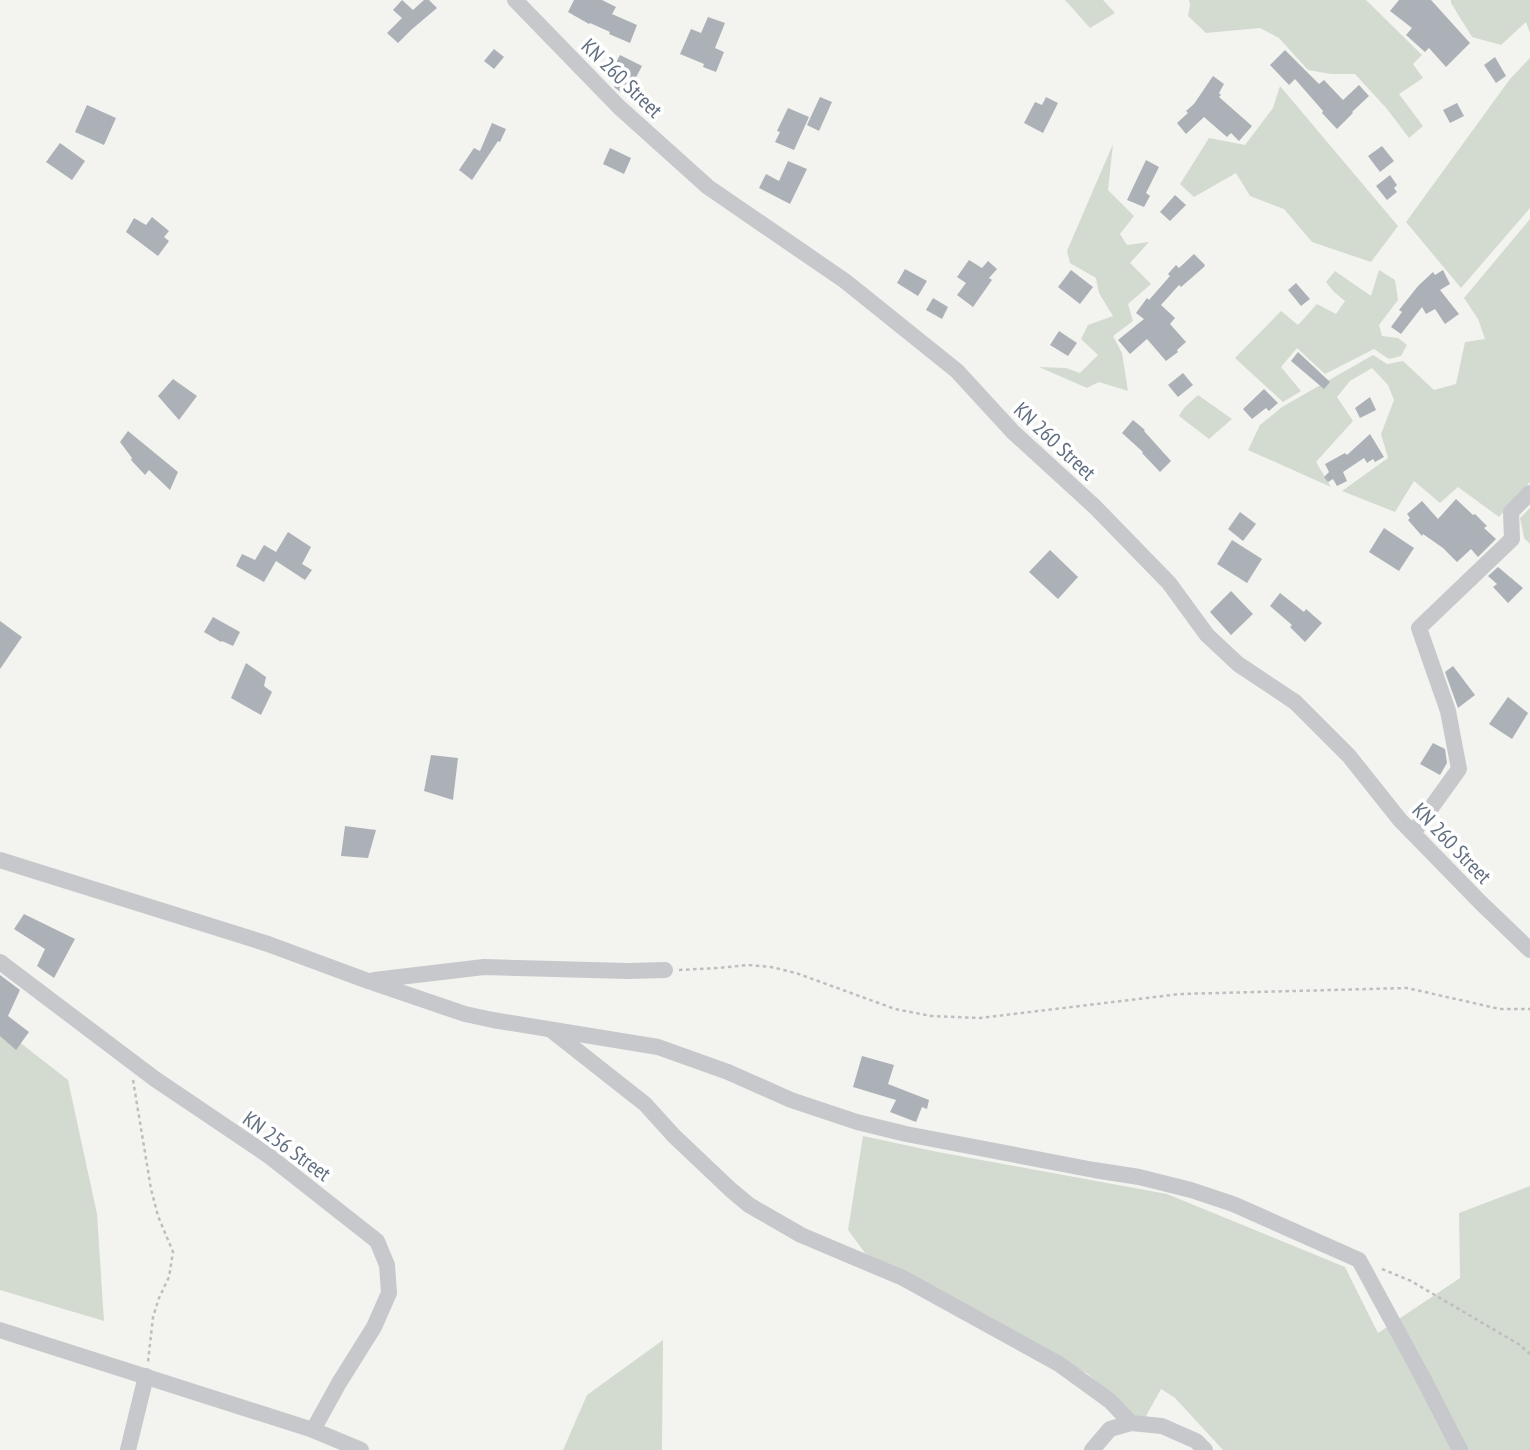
<svg xmlns="http://www.w3.org/2000/svg" width="1530" height="1450" font-family="'PT Sans Narrow',sans-serif">
	<rect width="100%" height="100%" fill="#f3f4ef"/>
	<!-- green -->
	<g fill="#d3dbd0">
		<path d="M1065,0h38l12,13 -25,15z"/>
		<path d="M1189,0h177l56,55 -9,9 10,14 -24,16 24,32 -14,12 -22,-29 -32,-35h-24l-23,-4 -29,-32 -19,-10 -54,5 -18,-17 2,-11z"/>
		<path d="M1451,0h79v33l-4,-11 -25,23 -29,-8 -21,-34z"/>
		<path d="M1530,58v150l-69,80 -55,-66 104,-143z"/>
		<path d="M1280,86l118,140 -27,36 -59,-20 -28,-33 -34,-13 -14,-23 -42,24 -14,-13 29,-46 36,7 28,-37z"/>
		<path d="M1113,144l-5,46 26,26 -14,18 7,11 22,-3 -19,21 21,21 -23,20 5,17 -20,15 9,17 6,38 -29,-9 -12,6 -48,-21 27,1 14,5 18,-18 -17,-16 7,-14 25,-9 -14,-23 -3,-15 -26,-15 -3,-12z"/>
		<path d="M1530,219v263l-31,35 -41,-30 -18,16 -26,-22 -19,31 -53,-21 46,-33 -7,-24 13,-34 -6,-15 -16,-17 -22,13 -13,16 16,24 -37,41 15,25 -83,-37 12,-25 22,-18 91,-52 14,9 16,-3 31,29 22,-6 9,-42 20,-3 -7,-20 -14,-21z"/>
		<path d="M1379,270l16,10 3,20 -19,25 3,11 16,2 9,7 -6,11 -12,3 -15,-10 -49,25 -28,-26 -16,19 20,24 -18,11 -48,-44 46,-47 17,14 19,-21 19,10 9,-13 -11,-9 -8,-10 9,-11 36,25z"/>
		<path d="M1198,395l34,24 -23,20 -30,-23 5,-8z"/>
		<path d="M1530,508v36l-6,-6 -4,-20z"/>
		<path d="M0,1027l68,53 29,134 7,107 -104,-31z"/>
		<path d="M863,1136l75,16 229,42 178,73 33,66 82,-55 -1,-65 71,-27v264h-307l-48,-52 -14,-9 -20,36 -53,-51 -223,-121 -17,-23z"/>
		<path d="M663,1340l-1,110h-99l24,-55z"/>
	</g>
	<!-- building -->
	<g fill="#acb1b8">
		<path d="M402,0l11,10 11,-10h5l8,8 -26,22 -13,13 -11,-10 15,-15 -9,-8z"/>
		<path d="M574,0h28l14,7 -4,7 25,11 -7,18 -21,-9 1,-2 -20,-9 -1,1 -21,-12z"/>
		<path d="M1399,0h32l39,43 -24,24 -17,-19 -4,4 -19,-17 6,-7 -22,-17z"/>
		<path d="M708,17l17,6 -10,25 9,4 -8,20 -13,-5 1,-3 -24,-10 11,-25 10,4z"/>
		<path d="M494,49l10,8 -10,12 -10,-8z"/>
		<path d="M1285,50l34,34 5,-4 19,20 16,-15 10,11 -17,16 1,1 -16,16 -15,-16 1,-2 -28,-32 -6,6 -19,-20z"/>
		<path d="M620,55l22,11 -16,30 -12,-9 7,-10 -10,-5z"/>
		<path d="M1495,57l11,19 -10,7 -12,-18z"/>
		<path d="M1213,76l11,8 -5,9 2,2 -2,2 33,29 -13,15 -8,-8 -4,4 -23,-20 -18,17 -9,-11 11,-10 -2,-2 8,-7z"/>
		<path d="M820,97l12,5 -13,29 -12,-6z"/>
		<path d="M1046,97l12,6 -15,30 -19,-10 11,-21 7,3z"/>
		<path d="M1457,103l7,13 -14,7 -7,-13z"/>
		<path d="M87,105l29,13 -12,27 -29,-13z"/>
		<path d="M788,108l21,9 -15,33 -19,-8 5,-10 -3,-1z"/>
		<path d="M492,123l14,6 -6,13 -2,-1 -26,39 -13,-10 15,-22 6,3z"/>
		<path d="M60,143l25,18 -13,19 -26,-18z"/>
		<path d="M1382,146l12,15 -14,11 -12,-16z"/>
		<path d="M610,148l21,10 -7,16 -21,-10z"/>
		<path d="M1146,160l13,7 -13,26 4,3 -6,11 -17,-7z"/>
		<path d="M788,161l19,8 -17,35 -31,-16 7,-14 13,7z"/>
		<path d="M1390,175l7,10 -3,3 3,4 -10,8 -11,-14z"/>
		<path d="M1175,195l11,10 -16,16 -10,-9z"/>
		<path d="M152,217l17,14 -5,6 5,4 -11,15 -32,-24 8,-14 12,7z"/>
		<path d="M1194,254l11,11 -1,2 -23,20 -2,-2 -18,20 14,13 -5,6 16,18 -9,8 1,2 -12,9 -19,-22 -17,15 -12,-14 26,-21 -8,-6 11,-15 2,2 21,-24 -2,-2 8,-9 3,3z"/>
		<path d="M969,260l13,8 6,-7 9,8 -8,9 3,2 -19,27 -16,-12 9,-12 -9,-6z"/>
		<path d="M905,269l22,12 -9,15 -21,-13z"/>
		<path d="M1071,270l22,17 -13,17 -22,-17z"/>
		<path d="M1443,270l7,14 -10,6 19,24 -14,10 -10,-15 -9,5 -4,-7 -21,27 -10,-7 11,-15 -3,-2 19,-24 15,-14 2,3z"/>
		<path d="M1296,283l14,16 -9,7 -13,-16z"/>
		<path d="M933,298l15,9 -6,12 -16,-9z"/>
		<path d="M1059,331l18,12 -9,13 -18,-11z"/>
		<path d="M1298,352l32,30 -6,7 -33,-28z"/>
		<path d="M1183,373l10,12 -15,12 -10,-12z"/>
		<path d="M173,379l24,17 -18,24 -21,-24z"/>
		<path d="M1264,389l14,14 -9,8 -3,-3 -14,11 -9,-10z"/>
		<path d="M1370,397l6,13 -16,8 -5,-10z"/>
		<path d="M1133,420l12,10 -1,1 27,30 -11,11 -18,-19 1,-1 -21,-19z"/>
		<path d="M128,431l50,41 -8,18 -21,-20 -4,5 -14,-15 1,-2 -12,-16z"/>
		<path d="M1370,434l14,23 -9,5 -2,-3 -6,4 -3,-5 -21,14 4,9 -10,5 -4,-7 -5,3 -4,-5 5,-5 -4,-8 20,-11 2,2z"/>
		<path d="M1456,499l17,16 2,-1 12,12 -3,2 12,11 -18,18 -7,-8 -14,13 -14,-14 -20,-14 -1,2 -14,-16 2,-2 -3,-4 15,-13 16,18z"/>
		<path d="M1240,512l16,12 -13,17 -15,-12z"/>
		<path d="M1384,528l30,20 -15,23 -30,-19z"/>
		<path d="M288,532l23,15 -9,17 10,6 -7,10 -29,-19 -12,21 -28,-16 6,-12 13,6 9,-15 12,7z"/>
		<path d="M1232,540l30,19 -15,24 -30,-19z"/>
		<path d="M1050,550l28,27 -20,22 -29,-27z"/>
		<path d="M1498,567l25,21 -15,15 -15,-16 4,-3 -9,-8z"/>
		<path d="M1231,591l22,23 -22,21 -21,-23z"/>
		<path d="M1280,593l24,19 2,-3 16,14 -17,19 -15,-15 2,-2 -22,-19z"/>
		<path d="M213,617l27,15 -7,14 -11,-5 -1,1 -17,-10z"/>
		<path d="M0,621l22,16 -22,32z"/>
		<path d="M246,663l20,14 -2,9 8,6 -11,23 -30,-17z"/>
		<path d="M1453,666l22,29 -17,13 -13,-36z"/>
		<path d="M1508,697l20,16 -16,26 -23,-15z"/>
		<path d="M1433,743l12,6 2,14 -7,12 -20,-11z"/>
		<path d="M431,755l27,3 -5,42 -29,-9z"/>
		<path d="M345,826l31,4 -8,28 -27,-2z"/>
		<path d="M24,914l51,25 -21,39 -17,-12 8,-17 -31,-20z"/>
		<path d="M0,975l20,15 -12,26 21,16 -13,18 -16,-14z"/>
		<path d="M862,1056l32,9 -6,19 41,16 -2,9 -5,-2 -6,15 -26,-10 6,-12 -43,-13z"/>
	</g>
	<g fill="none" stroke-linecap="round" stroke-linejoin="round">
		<!-- path -->
		<g stroke="#bdbec0" stroke-width="2.5" stroke-dasharray="3.5 3.5" stroke-linecap="butt">
			<path d="M679,970l39,-2 30,-3 23,2 25,6 99,36 36,7 49,2 200,-24 227,-6 93,21h30"/>
			<path d="M133,1080l18,109 7,27 15,36 -4,25 -10,21 -6,19 -5,45"/>
			<path d="M1382,1269l29,12 109,64 10,9"/>
		</g>
		<!-- street -->
		<g stroke="#c6c8cc" stroke-width="16">
			<path d="M515,0l104,107 89,80 137,94 112,90 56,61 82,75 74,76 38,52 31,29 57,38 54,54 51,64 81,83 49,47"/>
			<path d="M1413,833l46,-64 -11,-58 -29,-83 93,-89 -1,-27 19,-19"/>
			<path d="M0,860l268,84 100,37 97,33 28,6 165,27 70,25 63,28 66,22 49,12 188,36 45,7 52,13 42,14 126,56 64,118 37,72"/>
			<path d="M0,962l155,117 114,77 108,85 10,24 2,28 -15,34 -35,56 -26,47"/>
			<path d="M374,980l110,-13 144,4 37,-1"/>
			<path d="M551,1030l94,74 29,32 57,54 18,15 52,30 102,43 156,86 51,37 21,22 31,3 34,15 9,9"/>
			<path d="M0,1330l313,100 48,20"/>
			<path d="M128,1450l18,-74"/>
			<path d="M1092,1450l18,-21 21,-6"/>
		</g>
	</g>
	<g text-anchor="middle" dominant-baseline="central" stroke-width="7" stroke-linejoin="round" paint-order="stroke">
		<!-- street labels -->
		<g font-size="21" fill="#626f81" stroke="#fff">
			<text transform="translate(622 78) rotate(44)">KN 260 Street</text>
			<text transform="translate(1055 441) rotate(43)">KN 260 Street</text>
			<text transform="translate(1452 843) rotate(46)">KN 260 Street</text>
			<text transform="translate(287 1146) rotate(36)">KN 256 Street</text>
		</g>
	</g>
</svg>
